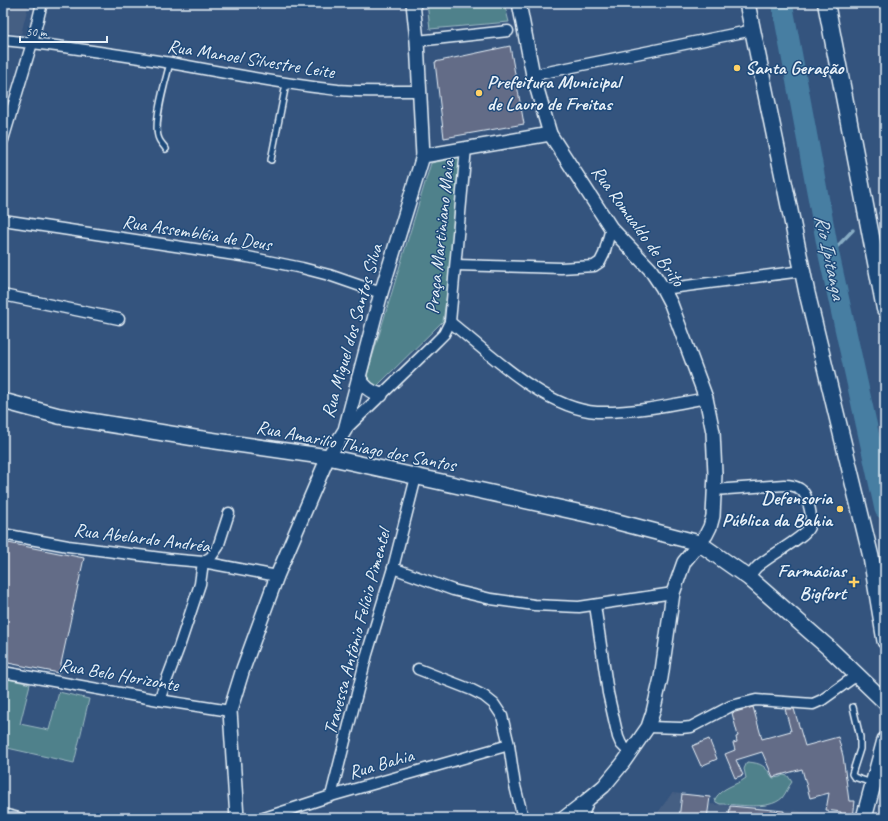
<svg xmlns="http://www.w3.org/2000/svg" width="888" height="821" font-family="Caveat,sans-serif">
	<rect width="100%" height="100%" fill="#34547e"/>
	<filter id="ink" filterUnits="userSpaceOnUse"><feTurbulence type="fractalNoise" baseFrequency=".025" numOctaves="2"/><feDisplacementMap in="SourceGraphic" scale="8" xChannelSelector="R" yChannelSelector="G"/><feConvolveMatrix kernelMatrix="1 2 1 2 8 2 1 2 1" color-interpolation-filters="sRGB"/></filter>
	<g filter="url(#ink)">
		<!-- built -->
		<g fill="#455e83">
			<path d="M3,3h26l-8,31 -18,-2z"/>
			<path d="M672,793l38,4 -1,7 104,8 20,4v2h-179z"/>
		</g>
		<!-- green -->
		<g fill="#50818b" stroke="#9cb9c2">
			<path d="M427,3h77l5,19 -79,7z"/>
			<path d="M467,156l-24,165 -66,65 -12,-5 66,-218z"/>
			<path d="M3,678l27,6 -10,40 29,6 10,-38 30,7 -15,64 -71,-16z"/>
			<path d="M747,762c15,1 18,4 26,16l7,-1 3,-2 5,1 4,6c-4,5 -6,11 -10,16 -14,13 -44,6 -62,6l-4,-2 -1,-3c7,-12 20,-13 31,-21l-2,-9z"/>
		</g>
		<g fill="none" stroke-linecap="round" stroke-linejoin="round">
			<!-- stream -->
			<g stroke="#87acc4" stroke-width="3.5">
				<path d="M880,213l5,-2"/>
				<path d="M829,255l24,-25"/>
			</g>
			<!-- river -->
			<path stroke="#467ea2" stroke-width="21" d="M782,3l47,252 56,254"/>
		</g>
		<!-- building -->
		<g fill="#646c87" stroke="#e8f1f8">
			<path d="M510,46l14,78 -80,14 -9,-76z"/>
			<path d="M3,542l81,16 -25,115 -56,-11z"/>
			<path d="M753,707l9,32 29,-8 -6,-22h9l11,37 33,-9 5,19 6,45h6l-2,17h-13l1,-6 -15,-2 3,-17 -19,5 -8,-29 -29,8 -11,-25 -26,8 7,15 -8,3 -10,-24 10,-4 -2,-7 4,-1 -1,-5 2,-1 -6,-23z"/>
			<path d="M709,739l8,20 -16,7 -9,-20z"/>
			<path d="M682,794l28,3 -3,21h-28z"/>
			<path d="M730,806l54,5v7h-55z"/>
		</g>
		<g fill="none" stroke-linecap="round" stroke-linejoin="round">
			<defs>
				<g id="service">
					<path d="M166,149c-2,-3 -6,-7 -7,-10 -7,-14 7,-60 11,-76"/>
					<path d="M271,160l15,-76"/>
					<path d="M853,707l7,30v12l-8,25 2,3 18,6"/>
				</g>
				<g id="minor">
					<path d="M3,40c56,5 112,14 168,23 55,10 110,21 167,27 26,2 54,1 81,1"/>
					<path d="M417,41l91,-10"/>
					<path d="M533,75l220,-45"/>
					<path d="M3,140l29,-97 10,-40"/>
					<path d="M3,220l245,37 54,11 27,7 52,18"/>
					<path d="M456,265l105,3 33,-2 6,-4 4,-8 7,-26"/>
					<path d="M663,289l139,-18"/>
					<path d="M3,295l116,24"/>
					<path d="M450,322c39,31 95,87 147,90 36,1 73,-7 109,-14"/>
					<path d="M345,430l87,-84 12,-12 6,-12 16,-174"/>
					<path d="M714,490l70,-5c11,0 20,3 23,15 3,8 6,19 2,27 -4,11 -43,30 -53,41 -3,3 -5,7 -7,10"/>
					<path d="M3,534l65,12 101,13 34,3 74,14"/>
					<path d="M393,568l60,22 38,9 43,6 45,2 94,-14"/>
					<path d="M595,605l13,88 10,44 3,7 9,9"/>
					<path d="M418,669l54,21 12,6 10,8 8,12 7,29 6,41 8,32"/>
					<path d="M3,672l156,28 71,11"/>
					<path d="M159,700l19,-50 22,-66 3,-22 8,-5 7,-10 11,-34"/>
					<path d="M648,727l33,1 10,-1 40,-21 25,-6 57,4 9,-4 35,-25"/>
					<path d="M331,796l36,-142 26,-86 23,-91"/>
					<path d="M3,814l16,4"/>
					<path d="M264,818l67,-22 178,-51"/>
					<path d="M582,818l7,-19"/>
				</g>
				<g id="tertiary">
					<path d="M519,3l14,72 17,59 61,94 39,41 12,18 9,17 35,94 7,34 2,42 -2,42 -3,11 -4,8 -22,27 -11,31 -12,85 -8,34 -5,15 -25,36 -19,23 -18,15 -22,17"/>
					<path d="M423,156l127,-22"/>
					<path d="M359,377c5,10 11,15 22,18"/>
					<path d="M237,818l-7,-107 13,-42 34,-93 51,-119 17,-27 36,-137 42,-137 -6,-115 -4,-38"/>
				</g>
				<g id="secondary">
					<path d="M747,3l60,290 64,264 14,84"/>
					<path d="M3,401l56,15 136,22 133,19 263,58 108,28 50,35 81,71 55,53"/>
					<path d="M864,818l21,-78"/>
				</g>
				<path id="primary" d="M826,3l59,306"/>
			</defs>
			<!-- service casing -->
			<use href="#service" stroke="#e8f1f8" stroke-width="8"/>
			<!-- minor casing -->
			<use href="#minor" stroke="#e8f1f8" stroke-width="13"/>
			<!-- tertiary casing -->
			<use href="#tertiary" stroke="#e8f1f8" stroke-width="16"/>
			<!-- secondary casing -->
			<use href="#secondary" stroke="#e8f1f8" stroke-width="18"/>
			<!-- primary casing -->
			<use href="#primary" stroke="#e8f1f8" stroke-width="19"/>
			<!-- service -->
			<use href="#service" stroke="#1f4a7a" stroke-width="5"/>
			<!-- minor -->
			<use href="#minor" stroke="#1f4a7a" stroke-width="10"/>
			<!-- tertiary -->
			<use href="#tertiary" stroke="#1f4a7a" stroke-width="13"/>
			<!-- secondary -->
			<use href="#secondary" stroke="#1f4a7a" stroke-width="15"/>
			<!-- primary -->
			<use href="#primary" stroke="#1f4a7a" stroke-width="16"/>
		</g>
	</g>
	<!-- markers -->
	<g fill="#ffd166" stroke="#1f4a7a" stroke-width="1.5">
		<circle cx="737" cy="68" r="4"/>
		<circle cx="479" cy="93" r="4"/>
		<circle cx="840" cy="509" r="4"/>
		<path d="M852 576h4v4h4v4h-4v4h-4v-4h-4v-4h4z"/>
	</g>
	<g text-anchor="middle" dominant-baseline="central" stroke-width="3" stroke-linejoin="round" paint-order="stroke">
		<!-- street labels -->
		<g font-size="19" fill="#e8f1f8" stroke="#1f4a7a">
			<text transform="translate(251 59) rotate(9)">Rua Manoel Silvestre Leite</text>
			<text transform="translate(638 226) rotate(54)">Rua Romualdo de Brito</text>
			<text transform="translate(197 233) rotate(9)">Rua Assembléia de Deus</text>
			<text transform="translate(440 237) rotate(-84)">Praça Martiniano Maia</text>
			<text transform="translate(352 331) rotate(-74)">Rua Miguel dos Santos Silva</text>
			<text transform="translate(356 446) rotate(11)">Rua Amarilio Thiago dos Santos</text>
			<text transform="translate(142 538) rotate(7)">Rua Abelardo Andréa</text>
			<text transform="translate(357 632) rotate(-75)">Travessa Antônio Felício Pimentel</text>
			<text transform="translate(119 675) rotate(10)">Rua Belo Horizonte</text>
			<text transform="translate(381 764) rotate(-16)">Rua Bahia</text>
		</g>
		<!-- poi labels -->
		<g font-size="19" font-weight="bold" fill="#e8f1f8" stroke="#1f4a7a" text-anchor="start">
			<text x="745" y="68">Santa Geração</text>
			<text x="487" y="82">Prefeitura Municipal<tspan x="487" dy="22">de Lauro de Freitas</tspan></text>
			<text x="832" y="498" text-anchor="end">Defensoria<tspan x="832" dy="22">Pública da Bahia</tspan></text>
			<text x="846" y="571" text-anchor="end">Farmácias<tspan x="846" dy="22">Bigfort</tspan></text>
		</g>
		<!-- water labels -->
		<g font-size="20" font-style="italic" fill="#d0e0eb" stroke="#1f4a7a">
			<text transform="translate(830 257) rotate(78)">Rio Ipitanga</text>
		</g>
	</g>
	<!-- margin -->
	<rect width="888" height="821" fill="none" stroke="#1f4a7a" stroke-width="16"/>
	<rect x="8" y="8" width="872" height="805" fill="none" stroke="#e8f1f8" stroke-width="1.5" filter="url(#ink)"/>
	<!-- scale -->
	<path d="M20 36v6h87v-6" fill="none" stroke="#e8f1f8" stroke-width="2"/>
	<text x="26" y="36" font-size="12" fill="#e8f1f8" stroke="#1f4a7a" stroke-width="3" paint-order="stroke">50 m</text>
</svg>
